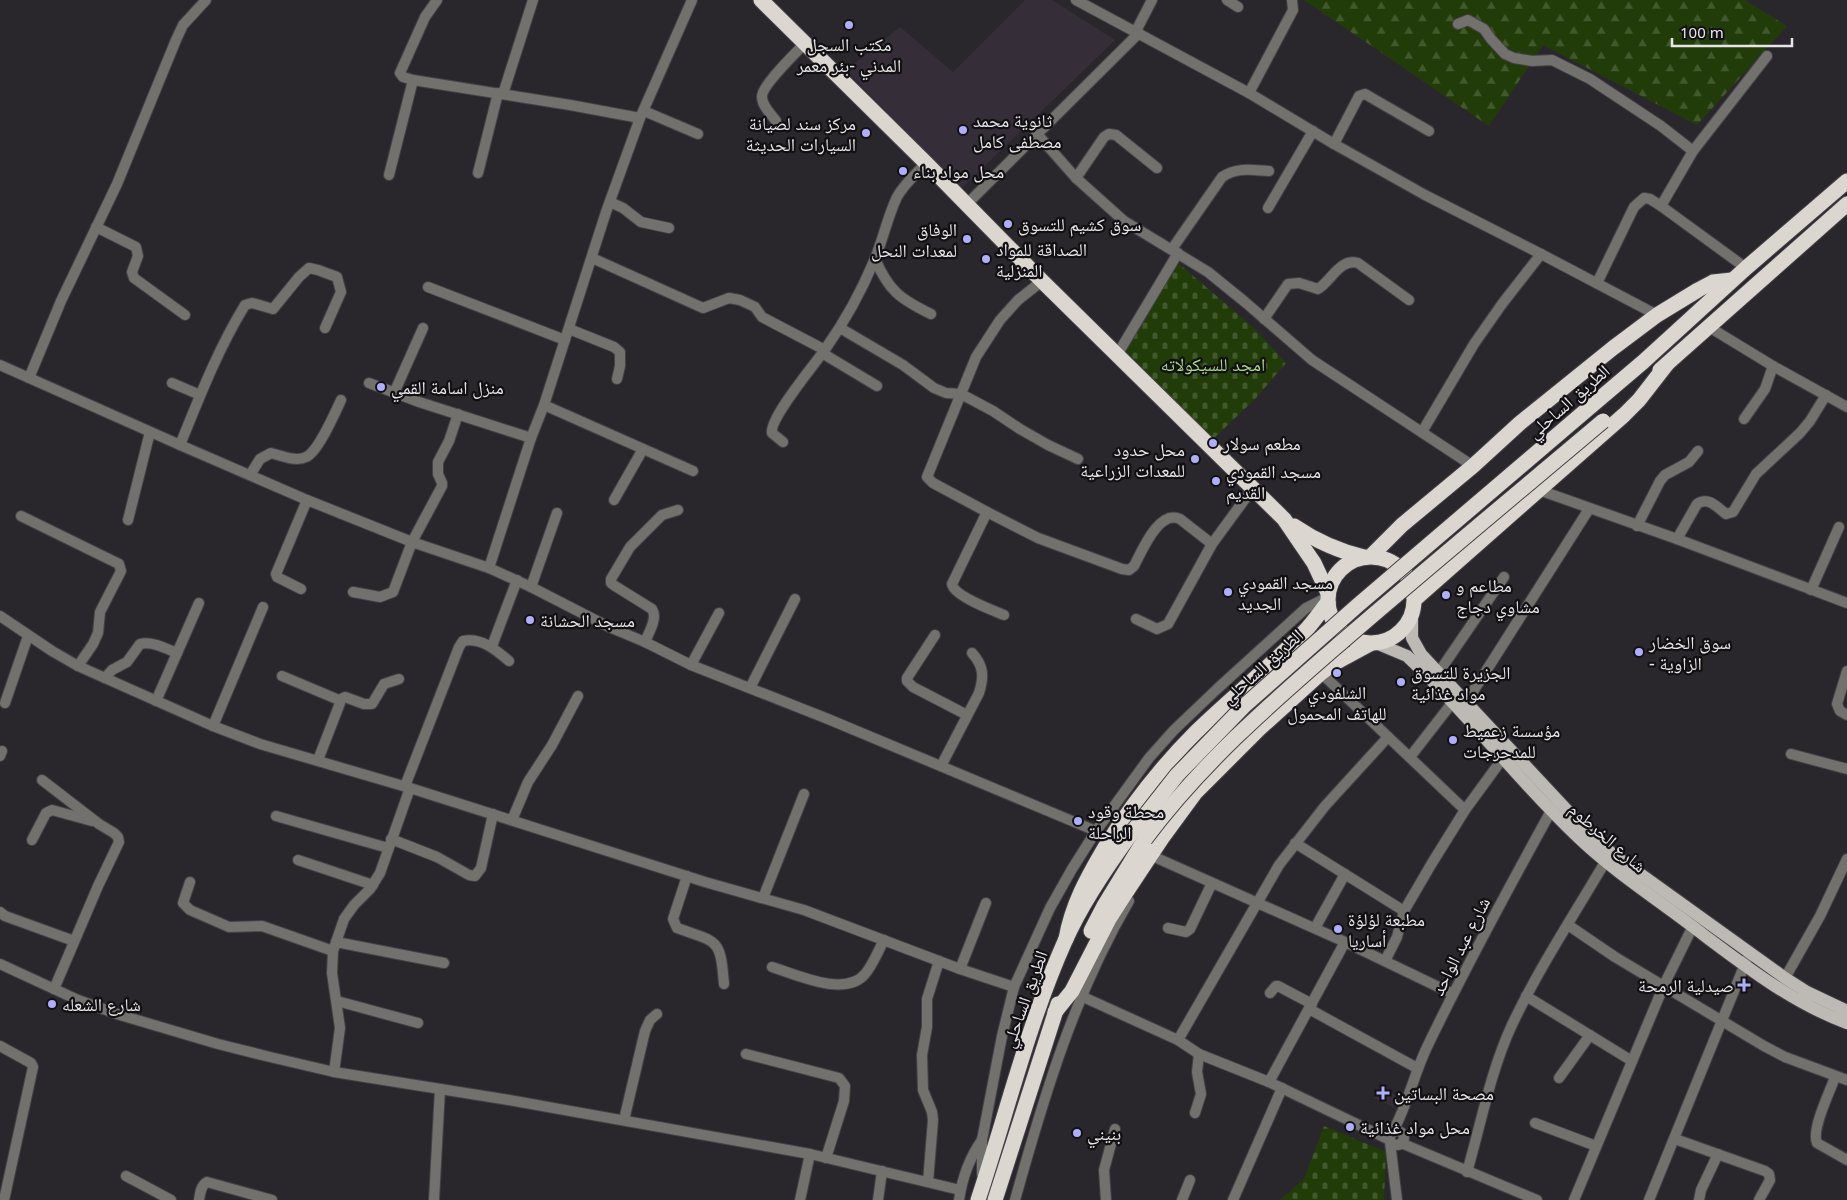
<svg xmlns="http://www.w3.org/2000/svg" width="1847" height="1200" font-family="'Noto Sans','Noto Naskh Arabic',sans-serif">
	<defs>
		<pattern id="forest-firs" width="22" height="20" patternUnits="userSpaceOnUse" patternTransform="scale(1.25)"><rect width="22" height="20" fill="#223c09"/><path d="M5 1l3.5 6h-7zM16 11l3.5 6h-7z" fill="#42582d"/></pattern>
		<pattern id="cemetery-stones" width="16" height="16" patternUnits="userSpaceOnUse" patternTransform="scale(1.25)"><rect width="16" height="16" fill="#223c09"/><path d="M2 7V4a2 2 0 0 1 4 0v3zM10 15v-3a2 2 0 0 1 4 0v3z" fill="#42582d"/></pattern>
	</defs>
	<rect width="100%" height="100%" fill="#2a272c"/>
	<!-- built -->
	<g fill="#352e38">
		<path d="M1025,0h27l63,40 -154,149 -115,-119 54,-43 53,45z"/>
		<path d="M1379,1087l21,11 -5,10 -21,-10z"/>
	</g>
	<!-- forest -->
	<path fill="url(#forest-firs)" d="M1304,0h441l42,26 -90,99 -154,-80 -54,81z"/>
	<!-- cemetery -->
	<g fill="url(#cemetery-stones)">
		<path d="M1178,263l77,66 31,34 -31,36 -44,42 -93,-96z"/>
		<path d="M1324,1126l62,26 -2,48h-104l24,-21z"/>
	</g>
	<g fill="none" stroke-linecap="round" stroke-linejoin="round">
		<defs>
			<g id="minor">
				<path d="M437,0l-12,17 -25,56 3,4 10,3 157,25 70,13"/>
				<path d="M1076,0l173,93 85,51 91,51 116,59 116,61"/>
				<path d="M1227,0l11,7"/>
				<path d="M1458,24l10,-4 16,9 7,10 14,15 9,4 18,3 20,-1 38,19 71,47 32,25"/>
				<path d="M1136,31l16,-31"/>
				<path d="M1249,93l44,-83 -1,-10"/>
				<path d="M503,94l30,-94"/>
				<path d="M644,111l54,23"/>
				<path d="M776,121c-5,-7 -14,-15 -14,-24 -1,-11 35,-45 43,-54"/>
				<path d="M1038,135l38,43 48,43 84,51 37,30 67,58 161,106"/>
				<path d="M1334,144l25,-48 6,-2 64,37"/>
				<path d="M478,173l20,-80"/>
				<path d="M389,175l24,-95"/>
				<path d="M1076,178l28,-41 5,-3 7,1 41,33"/>
				<path d="M610,202l13,6 18,14 28,6"/>
				<path d="M967,204l172,-171"/>
				<path d="M1661,206l32,-55 74,-95"/>
				<path d="M1268,208l45,-77"/>
				<path d="M96,227l40,20 2,9 -6,16 2,6 51,37"/>
				<path d="M1172,249l50,-72c15,-10 29,-7 47,-6"/>
				<path d="M592,258l111,50 26,-10 11,2 15,7 7,10 63,33"/>
				<path d="M875,259c14,32 25,40 56,55"/>
				<path d="M1597,283l37,-76 10,-9 6,1 11,7 85,62"/>
				<path d="M428,287l137,53"/>
				<path d="M1264,319l24,-35 11,-1 19,6c13,-8 22,-31 40,-26l51,37"/>
				<path d="M1709,327l64,39 74,41"/>
				<path d="M840,328l63,37 31,23 12,5 15,1 32,17 27,18 28,16 30,14"/>
				<path d="M569,329l45,18 6,5v14l-3,13"/>
				<path d="M822,353l55,33"/>
				<path d="M1117,355l61,-102"/>
				<path d="M0,365l180,80 127,55 105,42 77,26 42,19 78,40 36,15 46,23 137,54 268,112"/>
				<path d="M29,378l32,-77 56,-117 59,-144 7,-15 23,-25"/>
				<path d="M172,383l28,12"/>
				<path d="M369,383l50,19 112,36"/>
				<path d="M394,393l29,-65"/>
				<path d="M544,405l149,66"/>
				<path d="M1744,419l21,-30 8,-23"/>
				<path d="M1422,432l52,-88 28,-40 39,-50"/>
				<path d="M783,442l-11,-9c-3,-15 44,-70 54,-85 19,-27 35,-56 48,-87 9,-21 13,-43 23,-64 7,-13 20,-24 29,-34"/>
				<path d="M180,445c19,-47 38,-96 65,-140l7,-2 21,6 26,-32 10,-9 9,2 19,7 4,15 -16,36"/>
				<path d="M250,475l10,-16 11,-6c11,3 25,9 35,4 12,-5 29,-44 35,-57"/>
				<path d="M1539,490l138,49 170,64"/>
				<path d="M614,500l29,-51"/>
				<path d="M987,512l51,26 84,31 7,1 5,-4c8,-15 25,-57 46,-47l32,25"/>
				<path d="M21,516l98,48 2,7 -21,41 -2,21 -5,11 -15,22"/>
				<path d="M128,520l22,-88"/>
				<path d="M1637,526l23,-45 5,-6 24,-13 9,-11"/>
				<path d="M1677,539l20,-35c11,-8 20,3 29,10l7,-2 23,-38 44,-41 10,-12 16,-26"/>
				<path d="M489,568l42,-130 13,-33 62,-193 34,-94 52,-118"/>
				<path d="M531,587l26,-74"/>
				<path d="M301,589l-24,-12 -1,-3 31,-74"/>
				<path d="M1811,590l28,-63"/>
				<path d="M353,592l27,5 13,-5 19,-50 30,-56v-3l-4,-9v-12l11,-21 9,-27"/>
				<path d="M1004,615c-12,-5 -50,-19 -52,-31l35,-72 -54,-29 -6,-6 49,-120 24,-37 18,-20 24,-19"/>
				<path d="M0,616l52,35 26,15 135,60 47,18 150,44 295,94 99,28 156,59 54,18"/>
				<path d="M1136,619l21,10 11,-5 44,-80 41,-56"/>
				<path d="M935,635l-28,43v3l6,6 54,28"/>
				<path d="M645,642c4,-10 13,-24 7,-33l-37,-23 -4,-3v-4l19,-32 32,-32 16,-5"/>
				<path d="M492,646l25,-66"/>
				<path d="M691,665l28,-52"/>
				<path d="M1847,671l-10,33 3,7 7,4"/>
				<path d="M1439,672l65,-95"/>
				<path d="M1321,673l144,137"/>
				<path d="M282,676l57,24 1,3 -22,57"/>
				<path d="M105,678l7,-8 15,-8 13,-18c12,-3 25,4 37,9"/>
				<path d="M750,688l45,-89"/>
				<path d="M339,700l6,-3 19,7h8l12,-20 15,-5"/>
				<path d="M156,701l43,-98"/>
				<path d="M1467,701l122,-192"/>
				<path d="M5,703l23,-67"/>
				<path d="M213,726l50,-119"/>
				<path d="M1791,754l56,15"/>
				<path d="M0,756l2,-5"/>
				<path d="M1410,757l42,-54"/>
				<path d="M941,766l38,-73c5,-16 5,-27 -7,-40"/>
				<path d="M42,780l57,44 15,9 4,4 1,5 -21,44 -44,103"/>
				<path d="M405,786l54,-139 4,-6c18,-4 33,9 46,20"/>
				<path d="M276,816l112,32"/>
				<path d="M512,820l16,-38 24,-37 26,-49"/>
				<path d="M391,839l46,18 32,18 6,1 6,-8 12,-54"/>
				<path d="M32,840l14,-27 6,-3 40,11"/>
				<path d="M1295,843l109,68"/>
				<path d="M1150,855l195,87 108,52"/>
				<path d="M298,860l75,25"/>
				<path d="M687,876l-14,43 4,9c42,15 43,10 47,56"/>
				<path d="M190,882l-7,21 7,7 39,17 33,-1 71,25"/>
				<path d="M763,898l41,-104"/>
				<path d="M0,912l5,4 69,25"/>
				<path d="M1568,925l47,32 149,89 21,11 62,23"/>
				<path d="M1168,928l18,4 4,-3 22,-46"/>
				<path d="M1315,928l30,-54"/>
				<path d="M336,942l108,21"/>
				<path d="M1385,961l12,-24 7,-26 28,-48 33,-53 38,-52"/>
				<path d="M0,964l78,36 42,15 98,29 52,13 64,15 175,28 301,54 150,36"/>
				<path d="M772,967c23,7 73,31 93,7 8,-9 13,-23 19,-34"/>
				<path d="M960,969l26,-66"/>
				<path d="M1785,978l35,-62 27,-57"/>
				<path d="M1270,993l6,-7h2l34,18"/>
				<path d="M1081,996l97,44 21,14 70,28 121,58"/>
				<path d="M1526,996l106,65"/>
				<path d="M337,1001l81,22"/>
				<path d="M1309,1009l108,59"/>
				<path d="M1178,1040l101,-175 46,-59 63,-69"/>
				<path d="M0,1046l31,17 2,4 -29,133"/>
				<path d="M746,1054l93,24 6,8 -1,15 -18,57"/>
				<path d="M334,1072l6,-44 -8,-55 1,-22 11,-32 10,-14 16,-16 10,-16 30,-85"/>
				<path d="M1835,1077c-5,15 -24,52 -18,66l30,17"/>
				<path d="M1559,1078l31,-43"/>
				<path d="M1269,1082l76,-140"/>
				<path d="M1195,1113l6,-19 -4,-22 2,-18"/>
				<path d="M624,1120l21,-89 5,-11 7,-6"/>
				<path d="M1535,1123l61,23"/>
				<circle cx="1397" cy="1138" r="7"/>
				<path d="M1393,1131c15,-27 21,-57 34,-84 39,-81 81,-158 124,-236l4,-4"/>
				<path d="M1675,1139l90,32 4,3 1,6 -11,20"/>
				<path d="M1390,1142l7,58"/>
				<path d="M1401,1143l136,57"/>
				<path d="M1467,1172c14,-48 23,-99 44,-145 26,-56 63,-112 94,-165"/>
				<path d="M982,1174v-34l20,-104 12,-49 36,-79 22,-39 24,-38 53,-73 25,-28 43,-41 89,-81 22,-11"/>
				<path d="M126,1176l45,24"/>
				<path d="M928,1182l5,-62 -1,-8 -9,-22 -1,-35 5,-28v-28l12,-38"/>
				<path d="M199,1200c1,-7 2,-15 8,-18l65,18"/>
				<path d="M434,1200l6,-111"/>
				<path d="M800,1200l10,-46"/>
				<path d="M878,1200l4,-29"/>
				<path d="M959,1200c3,-21 11,-43 23,-60"/>
				<path d="M1015,1200c29,-104 59,-205 114,-299"/>
				<path d="M1106,1200l-2,-30 11,-41"/>
				<path d="M1182,1200l8,-20"/>
				<path d="M1233,1200l49,-112"/>
				<path d="M1574,1200l90,-215 29,-59"/>
				<path d="M1649,1200l98,-241"/>
				<path d="M1699,1200l2,-10 17,-36"/>
			</g>
			<g id="major">
				<path d="M1412,616v22l9,16 172,184 21,17 171,123 22,14 40,19"/>
				<path d="M1376,643l31,13c61,57 111,125 172,182 39,37 84,65 126,98 44,33 90,68 142,87"/>
			</g>
			<g id="highway">
				<path d="M761,0l165,163 116,118 242,238 30,44 14,30"/>
				<path d="M1660,370l187,-166"/>
				<path d="M1590,407l53,-45 103,-94 101,-87"/>
				<path d="M1294,526c22,15 44,25 70,31"/>
				<path d="M1371,556l31,-31 71,-59 47,-43 93,-75 44,-33 41,-25 15,-8 19,-2"/>
				<circle cx="1371" cy="600" r="43"/>
				<path d="M1415,599l209,-184 15,-15 28,-36"/>
				<path d="M1091,931l13,-25 41,-67"/>
				<path d="M1066,939c6,-34 21,-61 38,-90 26,-42 57,-82 92,-117 35,-34 74,-65 108,-100 9,-9 16,-20 24,-30"/>
				<path d="M1055,1012l17,-21 37,-72 16,-25 37,-56 33,-45 64,-64 62,-56 12,-9 37,-20"/>
				<path d="M978,1200c29,-87 50,-176 87,-259 16,-36 45,-79 68,-110"/>
				<path d="M995,1200l63,-196"/>
			</g>
		</defs>
		<!-- minor casing -->
		<use href="#minor" stroke="#444246" stroke-width="12"/>
		<!-- major casing -->
		<use href="#major" stroke="#444246" stroke-width="14"/>
		<!-- highway casing -->
		<use href="#highway" stroke="#444246" stroke-width="17"/>
		<!-- minor -->
		<use href="#minor" stroke="#72716e" stroke-width="10"/>
		<!-- major -->
		<use href="#major" stroke="#bdb9b4" stroke-width="12"/>
		<!-- highway -->
		<use href="#highway" stroke="#dbd6d0" stroke-width="15"/>
		<defs>
			<g id="highway-bridge">
				<path d="M1133,831l44,-56 67,-69 114,-101 232,-198"/>
				<path d="M1145,839c55,-74 123,-133 192,-193 88,-76 177,-150 266,-225"/>
			</g>
		</defs>
		<!-- highway-bridge casing -->
		<use href="#highway-bridge" stroke="#444246" stroke-width="17" stroke-linecap="butt"/>
		<!-- highway-bridge -->
		<use href="#highway-bridge" stroke="#dbd6d0" stroke-width="15"/>
	</g>
	<!-- markers -->
	<g fill="#aeaefa" stroke="#121013" stroke-width="2">
		<circle cx="849" cy="25" r="5"/>
		<circle cx="963" cy="130" r="5"/>
		<circle cx="866" cy="133" r="5"/>
		<circle cx="903" cy="171" r="5"/>
		<circle cx="1008" cy="224" r="5"/>
		<circle cx="967" cy="239" r="5"/>
		<circle cx="986" cy="259" r="5"/>
		<circle cx="381" cy="387" r="5"/>
		<circle cx="1213" cy="443" r="5"/>
		<circle cx="1195" cy="459" r="5"/>
		<circle cx="1216" cy="481" r="5"/>
		<circle cx="1228" cy="592" r="5"/>
		<circle cx="1446" cy="595" r="5"/>
		<circle cx="530" cy="620" r="5"/>
		<circle cx="1639" cy="652" r="5"/>
		<circle cx="1337" cy="673" r="5"/>
		<circle cx="1401" cy="682" r="5"/>
		<circle cx="1453" cy="740" r="5"/>
		<circle cx="1078" cy="821" r="5"/>
		<circle cx="1338" cy="929" r="5"/>
		<path d="M1741.5 977.5h5v5h5v5h-5v5h-5v-5h-5v-5h5z"/>
		<circle cx="52" cy="1004" r="5"/>
		<path d="M1380.5 1085.5h5v5h5v5h-5v5h-5v-5h-5v-5h5z"/>
		<circle cx="1350" cy="1127" r="5"/>
		<circle cx="1077" cy="1133" r="5"/>
	</g>
	<g text-anchor="middle" dominant-baseline="central" stroke-width="4.5" stroke-linejoin="round" paint-order="stroke">
		<!-- poi labels -->
		<g font-size="18" fill="#e7e5e8" stroke="#121013" text-anchor="start">
			<text x="849" y="44" text-anchor="middle">مكتب السجل<tspan x="849" dy="21">المدني -بئر معمر</tspan></text>
			<text x="973" y="120">ثانوية محمد<tspan x="973" dy="21">مصطفى كامل</tspan></text>
			<text x="856" y="123" text-anchor="end">مركز سند لصيانة<tspan x="856" dy="21">السيارات الحديثة</tspan></text>
			<text x="913" y="171">محل مواد بناء</text>
			<text x="1018" y="224">سوق كشيم للتسوق</text>
			<text x="957" y="229" text-anchor="end">الوفاق<tspan x="957" dy="21">لمعدات النحل</tspan></text>
			<text x="996" y="249">الصداقة للمواد<tspan x="996" dy="21">المنزلية</tspan></text>
			<text x="391" y="387">منزل اسامة القمي</text>
			<text x="1223" y="443">مطعم سولار</text>
			<text x="1185" y="449" text-anchor="end">محل حدود<tspan x="1185" dy="21">للمعدات الزراعية</tspan></text>
			<text x="1226" y="471">مسجد القمودي<tspan x="1226" dy="21">القديم</tspan></text>
			<text x="1238" y="582">مسجد القمودي<tspan x="1238" dy="21">الجديد</tspan></text>
			<text x="1456" y="585">مطاعم و<tspan x="1456" dy="21">مشاوي دجاج</tspan></text>
			<text x="540" y="620">مسجد الحشانة</text>
			<text x="1649" y="642">سوق الخضار<tspan x="1649" dy="21">- الزاوية</tspan></text>
			<text x="1411" y="672">الجزيرة للتسوق<tspan x="1411" dy="21">مواد غذائية</tspan></text>
			<text x="1337" y="692" text-anchor="middle">الشلفودي<tspan x="1337" dy="21">للهاتف المحمول</tspan></text>
			<text x="1463" y="730">مؤسسة زعميط<tspan x="1463" dy="21">للمدحرجات</tspan></text>
			<text x="1088" y="811">محطة وقود<tspan x="1088" dy="21">الراحلة</tspan></text>
			<text x="1348" y="919">مطبعة لؤلؤة<tspan x="1348" dy="21">أساريا</tspan></text>
			<text x="1734" y="985" text-anchor="end">صيدلية الرمحة</text>
			<text x="62" y="1004">شارع الشعله</text>
			<text x="1394" y="1093">مصحة البساتين</text>
			<text x="1360" y="1127">محل مواد غذائية</text>
			<text x="1087" y="1133">بنيني</text>
		</g>
		<!-- park labels -->
		<g font-size="18" fill="#a9da86" stroke="#121013">
			<text x="1213" y="364">امجد للسيكولاته</text>
		</g>
		<!-- street labels -->
		<g font-size="18" fill="#e7e5e8" stroke="#121013">
			<text transform="translate(1568 401) rotate(-41)">الطريق الساحلي</text>
			<text transform="translate(1262 666) rotate(-42)">الطريق الساحلي</text>
			<text transform="translate(1608 837) rotate(41)">شارع الخرطوم</text>
			<text transform="translate(1460 946) rotate(-63)">شارع عبد الواحد</text>
			<text transform="translate(1024 999) rotate(-70)">الطريق الساحلي</text>
		</g>
	</g>
	<!-- scale -->
	<path d="M1672 38v8h120v-8" fill="none" stroke="#e7e5e8" stroke-width="2.5"/>
	<text x="1680" y="38" font-size="15" fill="#e7e5e8" stroke="#121013" stroke-width="4" paint-order="stroke">100 m</text>
</svg>
